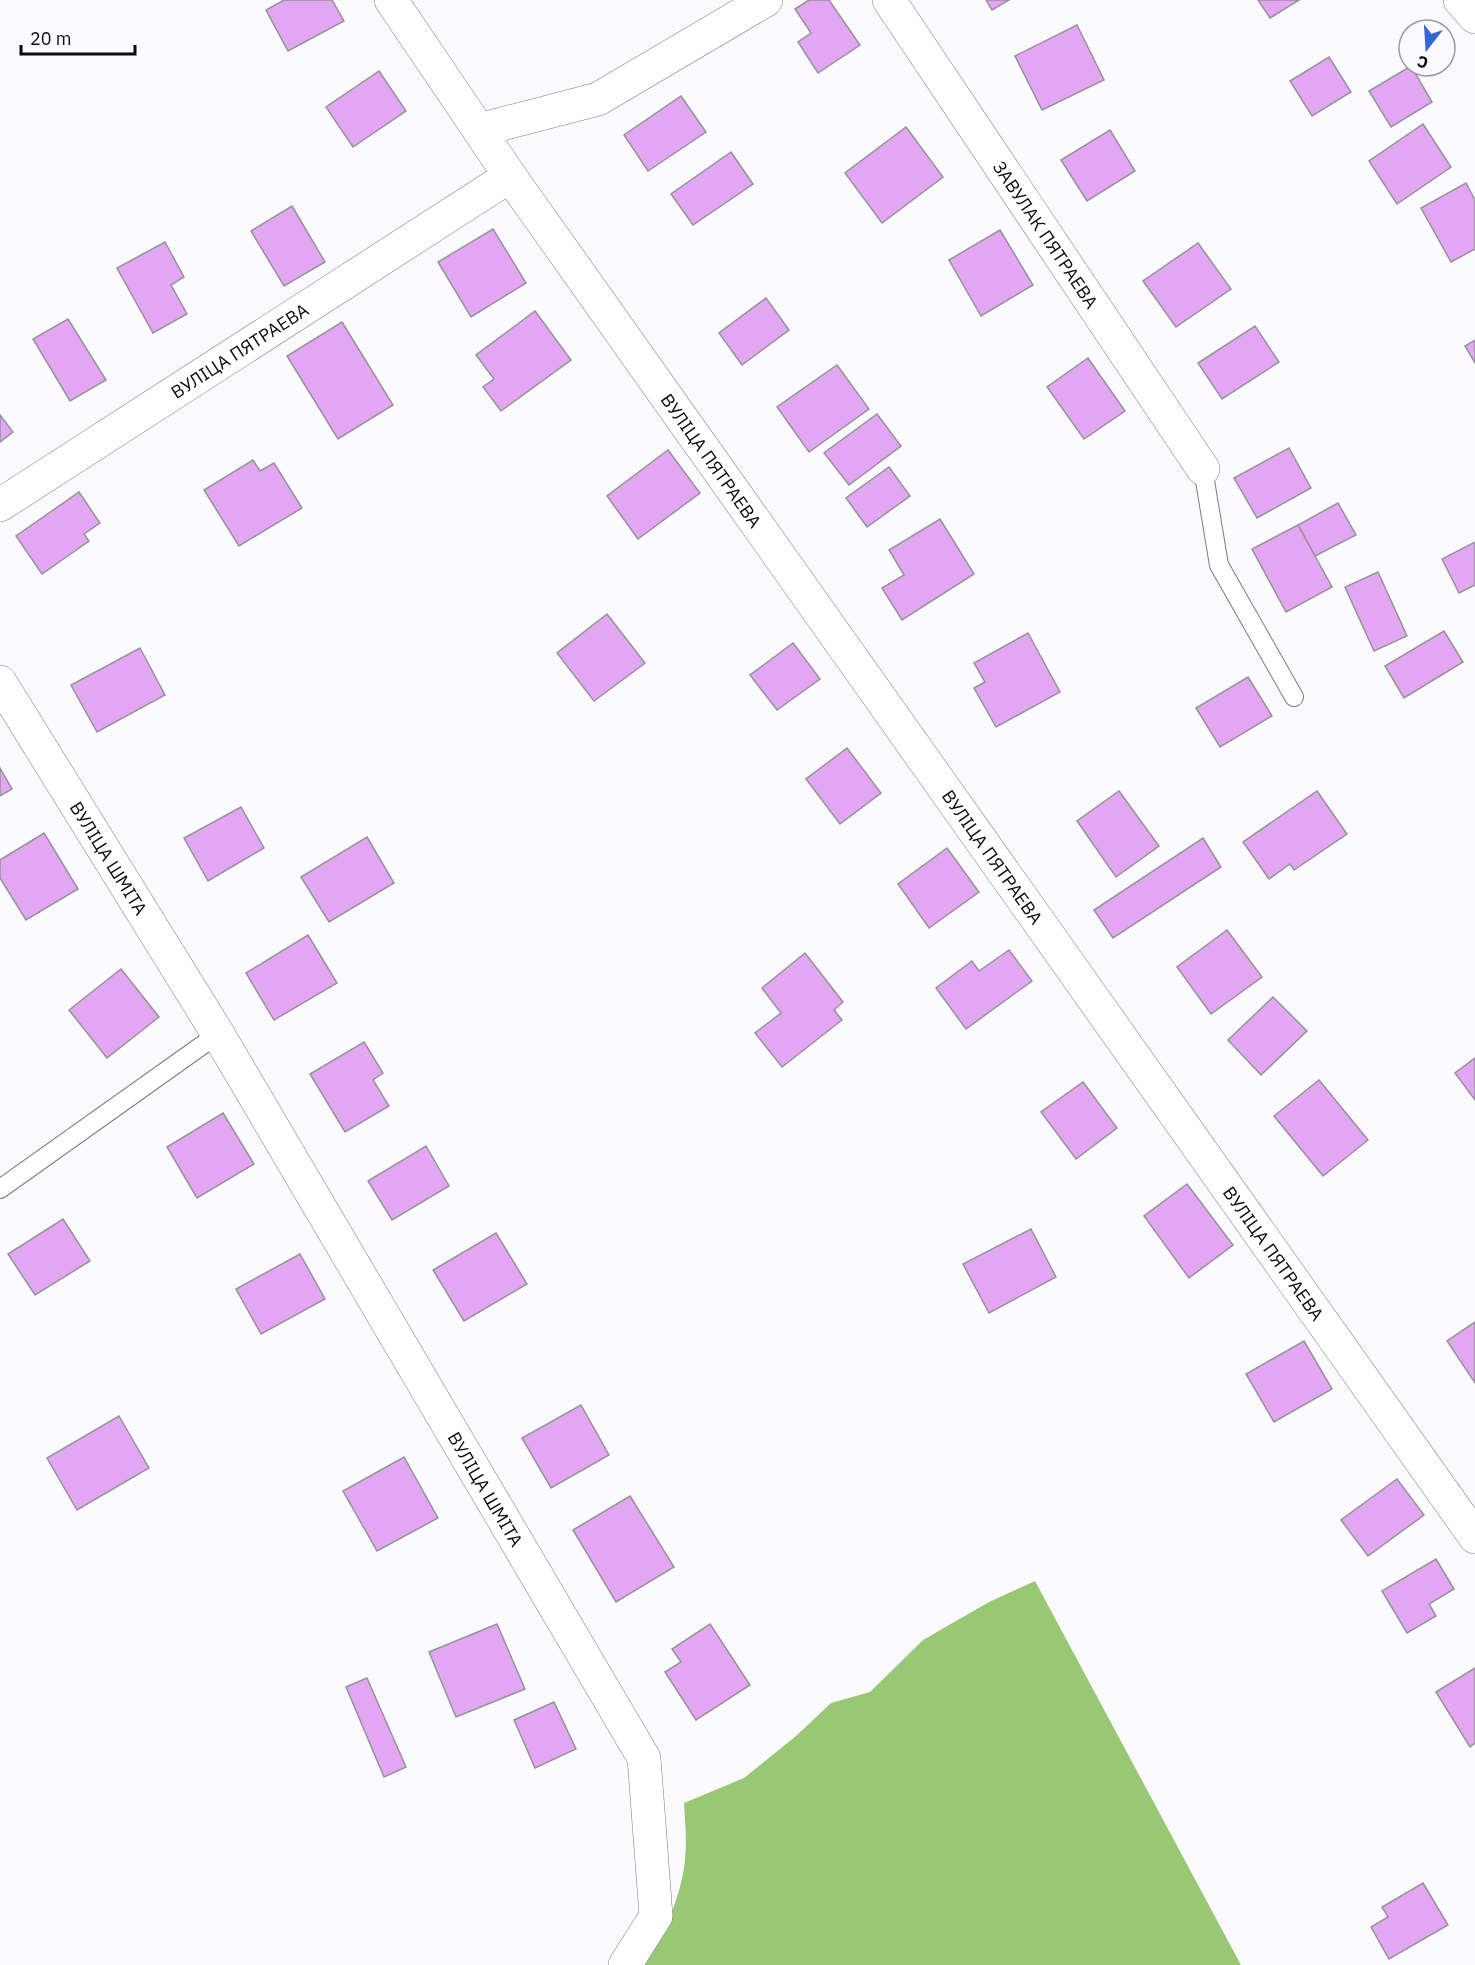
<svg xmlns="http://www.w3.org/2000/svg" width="1475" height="1965" font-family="'IBM Plex Sans',sans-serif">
	<rect width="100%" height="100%" fill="#fbfbff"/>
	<!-- forest -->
	<path fill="#98c874" d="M1035,1581l206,384h-597c19,-24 39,-75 41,-106 2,-19 0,-38 -1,-56l60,-25 52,-42 35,-33 39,-11 53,-52 66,-38z"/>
	<!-- building -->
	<g fill="#e3a6f3" stroke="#959396" stroke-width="1.5">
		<path d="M284,0h48l12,21 -56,30 -22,-41z"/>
		<path d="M809,0h20l31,45 -42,28 -20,-31 13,-9 -16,-24z"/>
		<path d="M986,0h23l-17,10z"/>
		<path d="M1258,0h41l-29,18z"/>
		<path d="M1077,25l27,55 -62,30 -27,-54z"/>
		<path d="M1329,57l22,35 -39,24 -22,-35z"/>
		<path d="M1411,66l21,36 -41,25 -22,-36z"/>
		<path d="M379,71l27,40 -53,36 -27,-40z"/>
		<path d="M681,96l25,36 -58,39 -24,-36z"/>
		<path d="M1423,124l28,43 -54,37 -28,-43z"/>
		<path d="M906,127l37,50 -61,46 -37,-50z"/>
		<path d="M1110,130l25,41 -48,30 -26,-41z"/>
		<path d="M731,152l22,32 -60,41 -22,-31z"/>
		<path d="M1466,183l9,17v49l-24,13 -30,-54z"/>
		<path d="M292,206l33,56 -41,24 -33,-55z"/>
		<path d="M493,229l33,54 -55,34 -33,-55z"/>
		<path d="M1000,230l33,55 -52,31 -32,-56z"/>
		<path d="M165,242l19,35 -13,8 16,29 -34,19 -36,-65z"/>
		<path d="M1198,243l33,46 -55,38 -33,-46z"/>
		<path d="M766,298l23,32 -47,35 -23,-32z"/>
		<path d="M535,311l36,49 -70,51 -18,-24 11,-8 -18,-24z"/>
		<path d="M68,319l38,61 -36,21 -37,-62z"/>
		<path d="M342,322l51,83 -55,34 -51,-83z"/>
		<path d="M1255,326l24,36 -57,37 -24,-36z"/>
		<path d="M1475,340v23l-10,-17z"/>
		<path d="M1088,358l37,53 -41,28 -37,-52z"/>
		<path d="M837,365l32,44 -60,43 -32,-45z"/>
		<path d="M877,414l24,32 -52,39 -25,-32z"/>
		<path d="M0,415l13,17 -13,10z"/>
		<path d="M1289,448l22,40 -54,30 -23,-40z"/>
		<path d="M668,450l32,43 -62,46 -31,-43z"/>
		<path d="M253,460l7,11 14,-8 28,45 -63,38 -35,-56z"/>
		<path d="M889,467l21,29 -43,31 -21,-29z"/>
		<path d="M79,492l21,31 -16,11 5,7 -47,33 -26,-38z"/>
		<path d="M1338,503l18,32 -41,21 -17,-31z"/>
		<path d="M940,519l34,55 -72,46 -20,-32 22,-13 -15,-25z"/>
		<path d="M1298,525l34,62 -46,25 -34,-63z"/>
		<path d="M1475,542v43l-16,8 -17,-34z"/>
		<path d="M1378,572l29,64 -33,15 -29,-64z"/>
		<path d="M607,614l38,49 -51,38 -37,-48z"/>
		<path d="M1444,631l19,31 -59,36 -19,-32z"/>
		<path d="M1028,633l32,59 -64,35 -22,-39 11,-6 -11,-19z"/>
		<path d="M793,643l27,36 -43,31 -27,-35z"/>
		<path d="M140,648l25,47 -68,37 -26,-47z"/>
		<path d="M1248,677l24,39 -52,31 -24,-39z"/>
		<path d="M847,748l34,45 -41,31 -34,-45z"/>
		<path d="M0,768l12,21 -12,7z"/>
		<path d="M1119,791l40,55 -43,31 -39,-56z"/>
		<path d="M1317,791l30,43 -53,36 -4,-6 -21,15 -26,-37z"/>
		<path d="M241,807l23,41 -56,33 -24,-43z"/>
		<path d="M44,833l34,56 -52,31 -26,-42v-18z"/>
		<path d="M367,837l27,46 -65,39 -28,-45z"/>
		<path d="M1203,838l18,29 -108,71 -19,-28z"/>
		<path d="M947,848l32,44 -50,36 -31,-44z"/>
		<path d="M1227,930l35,47 -51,37 -34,-47z"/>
		<path d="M308,935l29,48 -63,37 -28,-47z"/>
		<path d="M1009,950l23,31 -66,48 -30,-41 36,-27 7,10z"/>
		<path d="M805,953l38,49 -9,8 8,10 -60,47 -27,-34 26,-20 -19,-25z"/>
		<path d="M121,969l38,48 -52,41 -38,-48z"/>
		<path d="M1273,997l34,34 -46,44 -33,-35z"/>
		<path d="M364,1042l19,31 -10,7 16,26 -44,26 -35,-58z"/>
		<path d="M1475,1058v42l-20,-27z"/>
		<path d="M1319,1080l49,60 -45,36 -49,-60z"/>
		<path d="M1083,1082l34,46 -41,31 -35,-47z"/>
		<path d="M223,1113l31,51 -57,34 -30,-51z"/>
		<path d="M426,1146l23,40 -57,34 -24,-39z"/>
		<path d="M1187,1184l46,61 -44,33 -45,-62z"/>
		<path d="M63,1219l27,42 -55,34 -27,-41z"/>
		<path d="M1031,1229l25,48 -67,36 -26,-49z"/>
		<path d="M496,1233l31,51 -63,37 -31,-51z"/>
		<path d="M300,1254l25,45 -64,35 -25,-45z"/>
		<path d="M1475,1322v61l-28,-42z"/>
		<path d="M1304,1341l28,48 -58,33 -28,-48z"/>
		<path d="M581,1405l28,50 -58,33 -29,-50z"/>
		<path d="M119,1416l30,52 -72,42 -30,-52z"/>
		<path d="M404,1457l34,61 -61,33 -34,-60z"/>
		<path d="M1397,1479l27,36 -56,41 -27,-36z"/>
		<path d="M630,1496l44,71 -58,35 -43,-72z"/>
		<path d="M1436,1559l18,30 -25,15 7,12 -29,17 -25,-42z"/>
		<path d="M497,1624l28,65 -69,28 -27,-65z"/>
		<path d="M710,1624l40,61 -54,35 -31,-48 16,-10 -9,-13z"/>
		<path d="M1475,1668v75l-5,4 -34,-55z"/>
		<path d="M367,1678l39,89 -22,10 -38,-90z"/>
		<path d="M554,1702l22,47 -41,19 -21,-48z"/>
		<path d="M1423,1883l25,42 -59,34 -18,-32 17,-10 -6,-10z"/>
	</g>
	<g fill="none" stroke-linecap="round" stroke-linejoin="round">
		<defs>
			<g id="lane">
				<path d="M1203,469l16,96 75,132"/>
				<path d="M0,1189l218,-155"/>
			</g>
			<g id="street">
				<path id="s1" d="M391,0l119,176 965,1361"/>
				<path id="s2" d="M889,0l314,469"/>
				<path d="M1460,0l15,17"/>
				<path d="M479,130l119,-31 168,-99"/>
				<path id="s3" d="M0,505l510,-329"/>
				<path id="s4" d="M0,682l218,352 426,724 12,158 -31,49"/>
			</g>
		</defs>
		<!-- lane casing -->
		<use href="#lane" stroke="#7c7c7f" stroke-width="20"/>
		<!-- street casing -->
		<use href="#street" stroke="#7c7c7f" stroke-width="34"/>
		<!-- lane -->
		<use href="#lane" stroke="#fff" stroke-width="18"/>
		<!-- street -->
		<use href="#street" stroke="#fff" stroke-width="33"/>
	</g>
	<g text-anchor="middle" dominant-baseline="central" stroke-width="5" stroke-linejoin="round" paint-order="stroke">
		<!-- street labels -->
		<g font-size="18" fill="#0b0b0c" stroke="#fbfbff">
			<text stroke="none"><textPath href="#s2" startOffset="282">ЗАВУЛАК ПЯТРАЕВА</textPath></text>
			<text stroke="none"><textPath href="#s3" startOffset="285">ВУЛІЦА ПЯТРАЕВА</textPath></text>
			<text stroke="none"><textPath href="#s1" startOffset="561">ВУЛІЦА ПЯТРАЕВА</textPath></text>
			<text stroke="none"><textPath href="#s1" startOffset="1047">ВУЛІЦА ПЯТРАЕВА</textPath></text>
			<text stroke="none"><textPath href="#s4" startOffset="207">ВУЛІЦА ШМІТА</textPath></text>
			<text stroke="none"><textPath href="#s1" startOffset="1533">ВУЛІЦА ПЯТРАЕВА</textPath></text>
			<text stroke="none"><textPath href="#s4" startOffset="942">ВУЛІЦА ШМІТА</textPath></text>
		</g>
	</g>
	<!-- north arrow -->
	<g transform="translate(1427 48) rotate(197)"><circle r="28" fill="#fbfbff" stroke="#9b9b9e" stroke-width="1.5"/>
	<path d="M0-4.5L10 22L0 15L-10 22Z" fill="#3666d6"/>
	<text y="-9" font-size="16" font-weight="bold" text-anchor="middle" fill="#0b0b0c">С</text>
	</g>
	<!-- scale -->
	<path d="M21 45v9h114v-9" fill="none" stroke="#0b0b0c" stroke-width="3"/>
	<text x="30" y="45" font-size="18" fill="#0b0b0c" stroke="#fbfbff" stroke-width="4.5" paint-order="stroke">20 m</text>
</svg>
